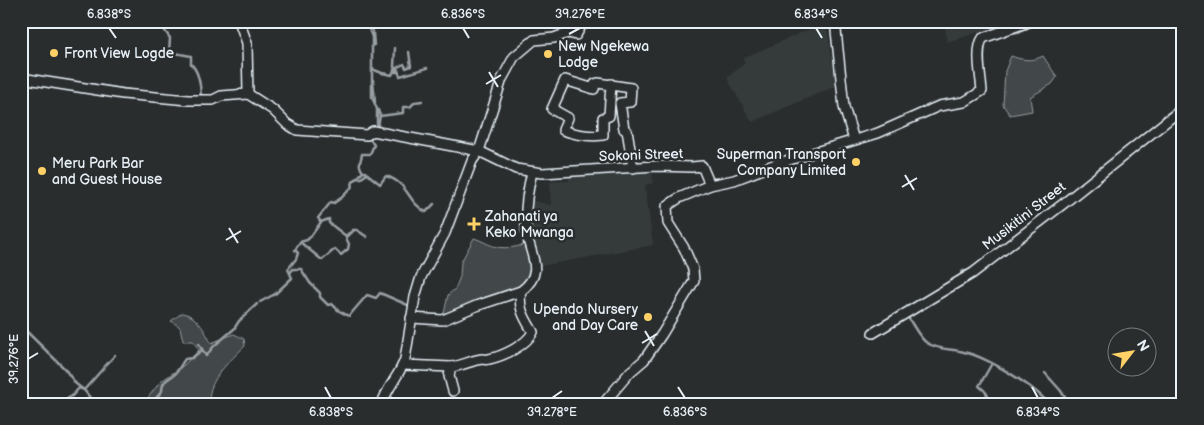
<svg xmlns="http://www.w3.org/2000/svg" width="1204" height="425" font-family="'Balsamiq Sans',sans-serif">
	<rect width="100%" height="100%" fill="#2a2d2e"/>
	<filter id="ink" filterUnits="userSpaceOnUse"><feTurbulence type="fractalNoise" baseFrequency=".02" numOctaves="2"/><feDisplacementMap in="SourceGraphic" scale="10" xChannelSelector="R" yChannelSelector="G"/><feConvolveMatrix kernelMatrix="1 2 1 2 8 2 1 2 1" color-interpolation-filters="sRGB"/></filter>
	<g filter="url(#ink)">
		<!-- built -->
		<g fill="#363a3b">
			<path d="M944,21h69l-66,21z"/>
			<path d="M826,22l10,64 -84,36 -25,-44 18,-15 -2,-5z"/>
			<path d="M652,167l1,16 -8,2 8,60 -117,22 -8,-38 1,-29 22,5 -1,-23 19,-1v-10z"/>
		</g>
		<!-- green -->
		<g fill="#424648" stroke="#959ca0">
			<path d="M1011,56c11,4 21,6 32,0l14,21 -5,7 -22,13 2,14 -22,4 -7,-10 2,-34z"/>
			<path d="M474,238c7,2 13,6 19,8 10,3 23,2 32,-2l6,9 1,22 -13,13 -76,30 5,-23 7,-6 5,-12 1,-15z"/>
			<path d="M182,313c15,2 23,18 29,30l23,-9 10,5 1,7c-15,15 -36,32 -36,55h-11l-2,3h-53l17,-22 24,-17 15,-15 -6,-9h-10l-3,-14 -9,-6z"/>
		</g>
		<g fill="none" stroke-linecap="round" stroke-linejoin="round">
			<!-- stream -->
			<g stroke="#989fa3" stroke-width="2.5">
				<path d="M158,21l12,17 -1,14 22,4v8c8,8 9,19 10,31"/>
				<path d="M366,21l6,16v60l5,12v20"/>
				<path d="M372,21l2,24"/>
				<path d="M1007,34l15,-3 18,-10"/>
				<path d="M394,67l1,-19"/>
				<path d="M398,67l6,-3 2,4 5,-2 -2,-14"/>
				<path d="M372,69l10,4 10,2 3,-7 -1,4h3v-4l3,8 27,-8"/>
				<path d="M47,78l96,14"/>
				<path d="M373,80l2,22"/>
				<path d="M168,94l15,1"/>
				<path d="M190,96l11,-1 2,3"/>
				<path d="M378,110l2,6 -2,10"/>
				<path d="M380,116l23,-3v-6h7l5,-5 7,-1"/>
				<path d="M1161,122l3,-6 11,-7"/>
				<path d="M452,142h7l9,3"/>
				<path d="M363,172h2l15,12 6,-8c23,7 21,26 40,36l8,-8"/>
				<path d="M358,178l2,1 7,-5"/>
				<path d="M710,178l11,1"/>
				<path d="M320,221l1,1 8,-3v4l17,13 3,-3"/>
				<path d="M353,230h4l10,7"/>
				<path d="M300,242l22,18 13,-11 6,6 7,-6 1,-5 -3,-6 8,-8"/>
				<path d="M290,273l3,-4h8l9,14 10,10v4l8,8 4,-1 7,7 10,5 18,-21 9,3 4,-5 30,13"/>
				<path d="M960,276l3,-5h8"/>
				<path d="M260,302l15,-8 17,-16 -4,-9 8,-10 2,-6 -3,-3 5,-8 7,-2 4,-4 10,-14 -3,-4 13,-16 3,1 7,-5 10,-10 2,-6 10,-10c-6,-8 -2,-10 -1,-18h8l4,-9 -4,-6 1,-3"/>
				<path d="M907,316c6,8 12,22 20,27 11,7 26,6 37,9 23,5 70,34 85,52"/>
				<path d="M21,326l43,42 12,16 8,6 31,-35"/>
				<path d="M1045,373l16,18 8,13"/>
				<path d="M990,398l6,6"/>
				<path d="M58,404l14,-8 7,-8 5,2 11,14"/>
				<path d="M151,404l11,-13c0,-12 7,-11 14,-18 3,-4 6,-10 9,-14l7,-1 10,-8 -3,-6 7,12 8,-10 20,-17 5,-8 18,-17"/>
				<path d="M989,404c0,-9 -3,-13 -10,-18l12,-21"/>
			</g>
			<defs>
				<g id="street">
					<path d="M239,21l8,22 1,51"/>
					<path d="M835,21l9,86 10,33"/>
					<path d="M21,78l102,16 65,6h25l8,-4 27,-2 25,16 14,14 10,6 70,5 6,-4 106,20 37,18 26,4 114,-7 36,1 10,-1 8,19 24,-5 42,-16 102,-31 61,-27 25,-4 18,-11c-1,-14 -7,-42 1,-53l48,-17"/>
					<path d="M611,84l-2,32 -6,2v17c-15,2 -26,0 -40,-5l5,-12 -16,-9 13,-29 29,9 1,-5 3,-1 33,5 -1,14 -10,1 4,26 3,2 1,5 5,32"/>
					<path d="M411,318l32,2 33,-14 45,-15"/>
					<path d="M873,333l100,-60 90,-69 120,-96"/>
					<path d="M403,365l48,2"/>
					<path d="M453,391l-4,-15 2,-9c11,-1 21,-7 31,-8 2,0 5,1 7,0 15,-3 37,-14 44,-27 -9,-15 -15,-24 -12,-41 27,-20 6,-39 5,-64 -1,-17 2,-39 6,-55"/>
					<path d="M382,404c5,-17 18,-29 23,-45l10,-62 6,-20 24,-44 27,-72 7,-10 23,-72 12,-22 20,-17 20,-2 14,-5 8,2 8,-14"/>
					<path d="M603,404l27,-32 14,-12 18,-26 32,-53 -1,-12 -9,-21 -16,-25 -1,-17 12,-8 31,-13"/>
				</g>
			</defs>
			<!-- street casing -->
			<use href="#street" stroke="#e8f1f8" stroke-width="12"/>
			<!-- street -->
			<use href="#street" stroke="#2a2d2e" stroke-width="9"/>
		</g>
	</g>
	<!-- ticks -->
	<path fill="none" stroke="#e8f1f8" stroke-width="2" d="M109,28l7,10M463,28l6,10M816,28l6,10M569,34l11,-6M489,72l9,15M486,84l15,-9M905,175l9,15M902,187l15,-9M229,228l9,15M226,240l15,-9M645,331l9,15M642,343l15,-9M28,359l10,-6M325,387l6,11M678,387l7,11M1032,387l6,11M552,398l10,-7"/>
	<!-- markers -->
	<g fill="#ffd166" stroke="#2a2d2e" stroke-width="2">
		<circle cx="54" cy="53" r="5"/>
		<circle cx="548" cy="54" r="5"/>
		<circle cx="856" cy="162" r="5"/>
		<circle cx="42" cy="171" r="5"/>
		<path d="M471.5 216.5h5v5h5v5h-5v5h-5v-5h-5v-5h5z"/>
		<circle cx="648" cy="317" r="5"/>
	</g>
	<g text-anchor="middle" dominant-baseline="central" stroke-width="5" stroke-linejoin="round" paint-order="stroke">
		<!-- poi labels -->
		<g font-size="14" fill="#e8f1f8" stroke="#2a2d2e" text-anchor="start">
			<text x="558" y="46">New Ngekewa<tspan x="558" dy="16">Lodge</tspan></text>
			<text x="64" y="53">Front View Logde</text>
			<text x="846" y="154" text-anchor="end">Superman Transport<tspan x="846" dy="16">Company Limited</tspan></text>
			<text x="52" y="163">Meru Park Bar<tspan x="52" dy="16">and Guest House</tspan></text>
			<text x="485" y="216">Zahanati ya<tspan x="485" dy="16">Keko Mwanga</tspan></text>
			<text x="638" y="309" text-anchor="end">Upendo Nursery<tspan x="638" dy="16">and Day Care</tspan></text>
		</g>
		<!-- street labels -->
		<g font-size="14" fill="#e8f1f8" stroke="#2a2d2e">
			<text transform="translate(641 155) rotate(-2)">Sokoni Street</text>
			<text transform="translate(1024 216) rotate(-38)">Musikitini Street</text>
		</g>
	</g>
	<!-- margin -->
	<rect width="1204" height="425" fill="none" stroke="#2a2d2e" stroke-width="55"/>
	<!-- north arrow -->
	<g transform="translate(1132 352) rotate(59)"><circle r="24" fill="#2a2d2e" stroke="#767b7f"/>
	<path d="M0-4L9 19L0 12L-9 19Z" fill="#ffd166"/>
	<text y="-8" font-size="14" font-weight="bold" text-anchor="middle" fill="#e8f1f8">N</text>
	</g>
	<rect x="28" y="28" width="1148" height="370" fill="none" stroke="#e8f1f8" stroke-width="2"/>
	<g font-size="12" text-anchor="middle" fill="#e8f1f8">
		<text x="109" y="18">6.838°S</text>
		<text x="463" y="18">6.836°S</text>
		<text x="580" y="18">39.276°E</text>
		<text x="816" y="18">6.834°S</text>
		<text transform="translate(14 359) rotate(-90)" y="4">39.276°E</text>
		<text x="331" y="416">6.838°S</text>
		<text x="552" y="416">39.278°E</text>
		<text x="685" y="416">6.836°S</text>
		<text x="1038" y="416">6.834°S</text>
	</g>
</svg>
